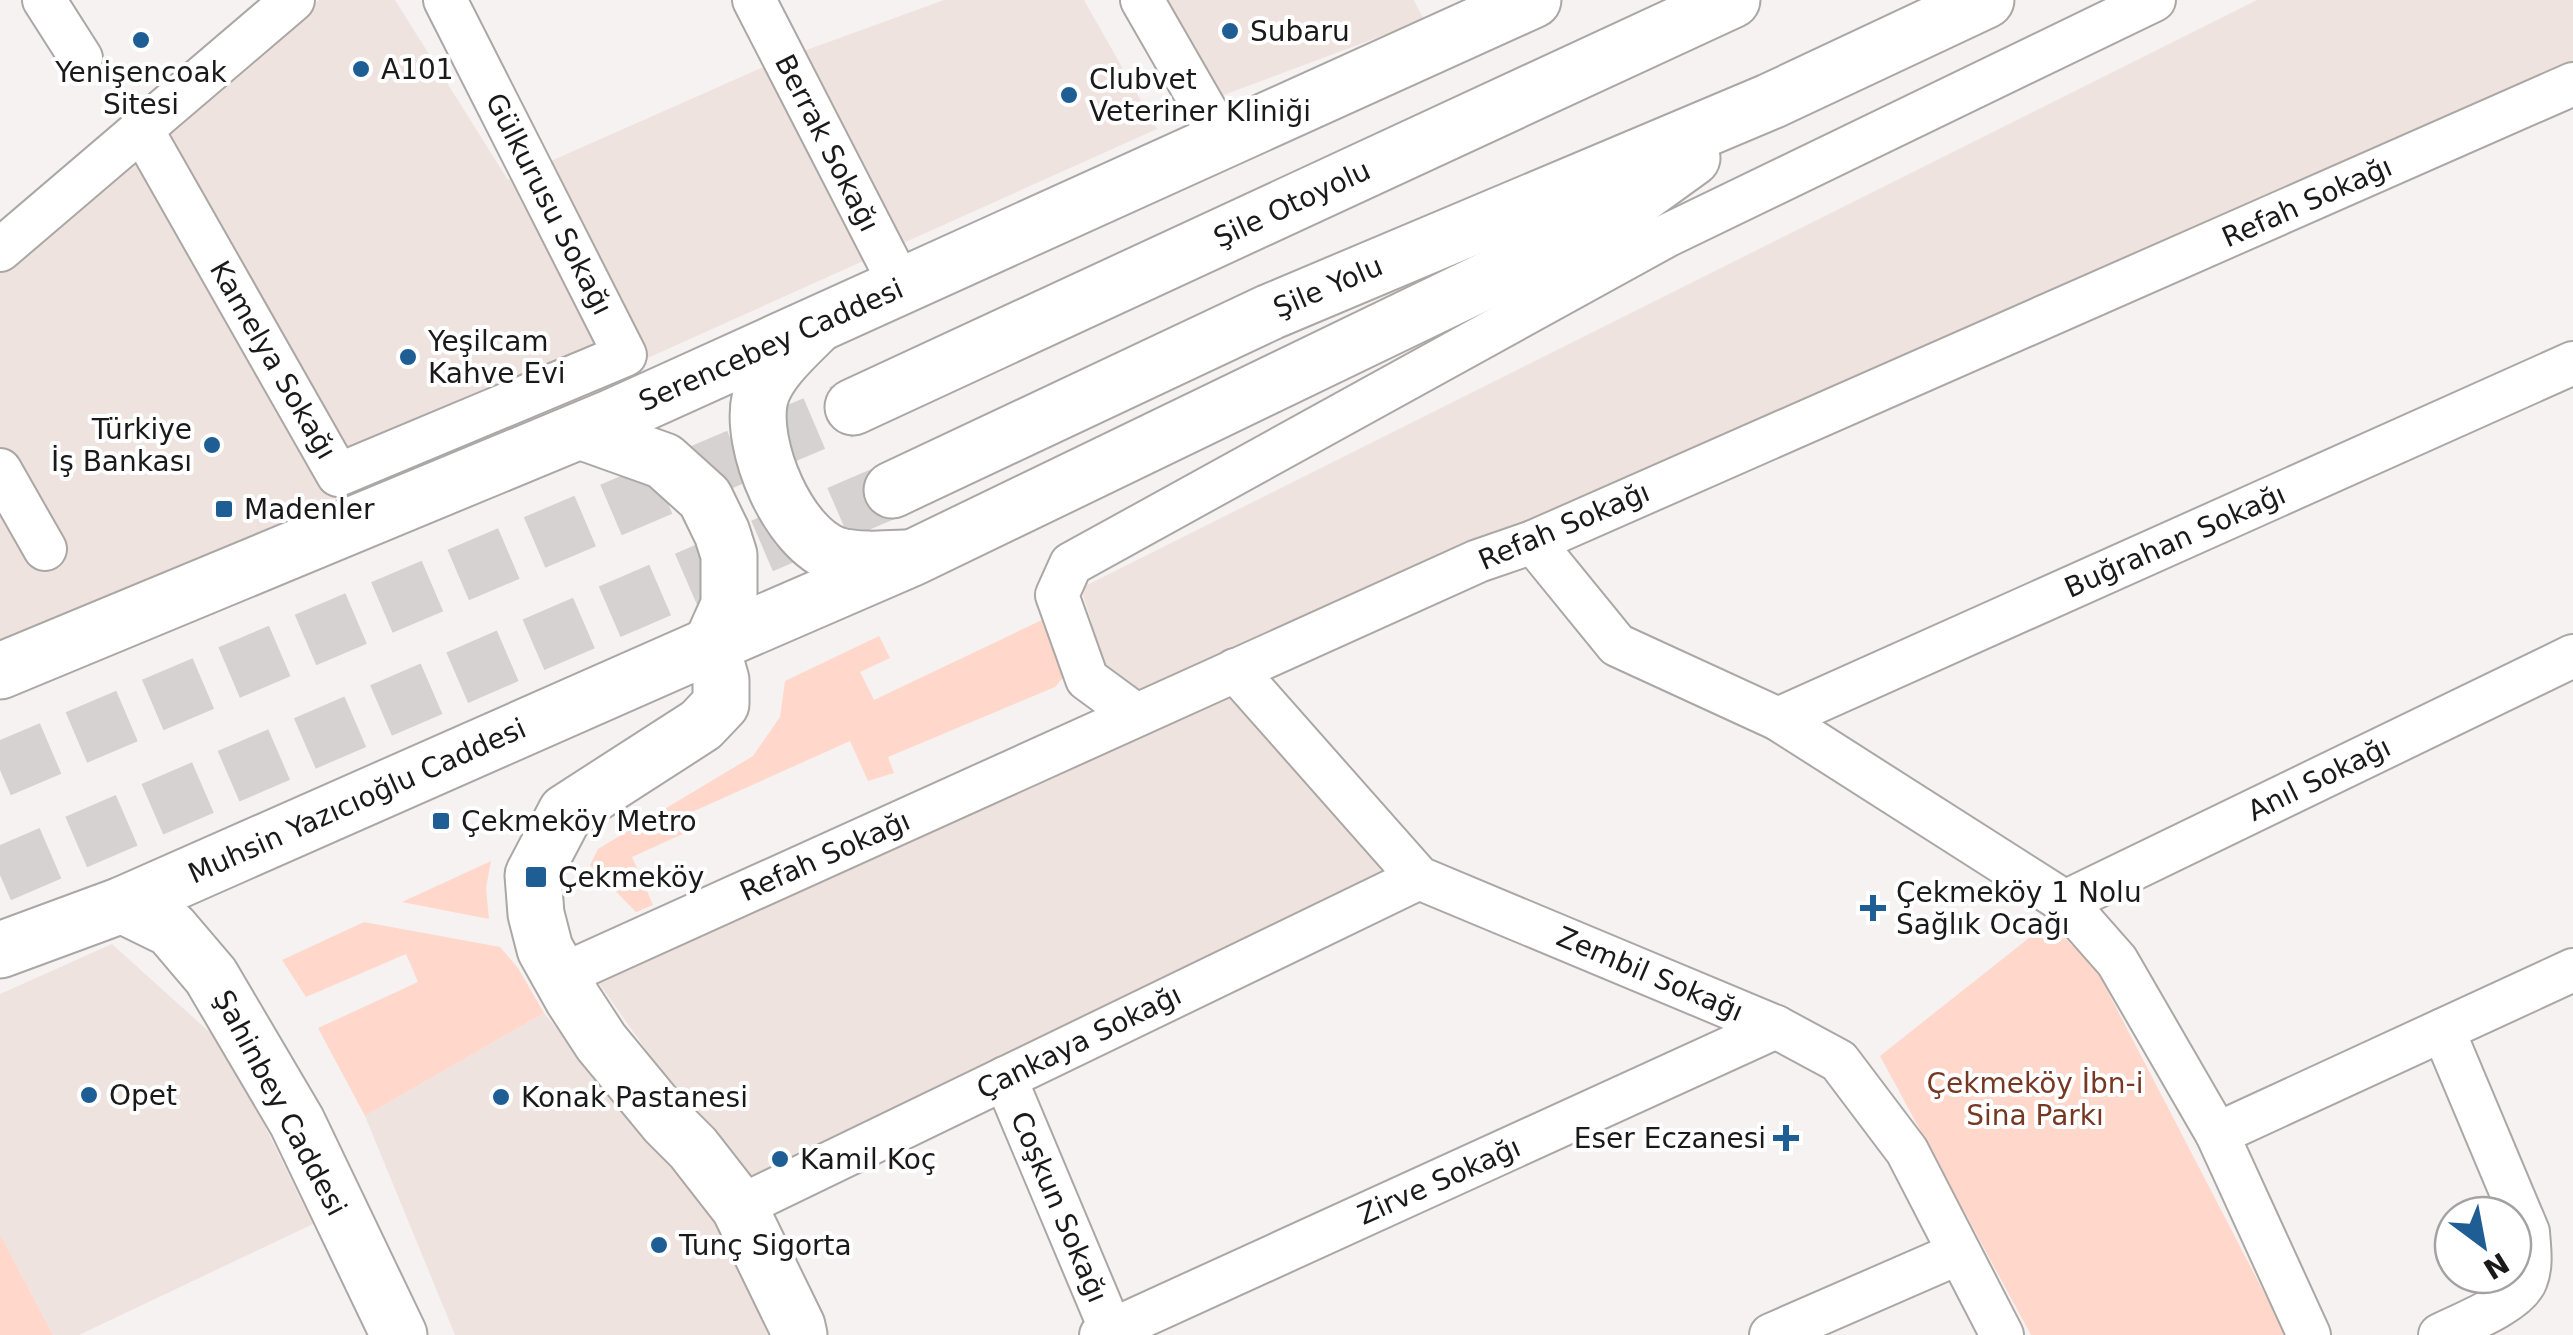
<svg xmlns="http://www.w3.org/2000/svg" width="2573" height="1335" font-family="'DejaVu Sans',sans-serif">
	<rect width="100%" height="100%" fill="#f6f2f1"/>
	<!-- built -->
	<g fill="#efe3df">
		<path d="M319,0h76l113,180 271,-120 165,-60h140l73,129 -1157,520v-380z"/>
		<path d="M1132,0h282l10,20 -235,88z"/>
		<path d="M2257,0h316v69l-1353,592 174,206 -645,329 -153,-217 523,-266 -38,-125z"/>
		<path d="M112,944l114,103 87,177 -234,111h-26l-53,-101v-240z"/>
		<path d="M544,1013l178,217 46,105h-313l-90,-219z"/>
	</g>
	<!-- green -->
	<g fill="#ffd8cb">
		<path d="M1044,619l22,55 -11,13 -167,70 6,16 -26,8 -18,-40 -158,71 6,15 -66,30 21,48 -17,7 -46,-47 8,-16 155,-93 27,-39 5,-36 94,-45 11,22 -30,14 14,28z"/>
		<path d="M491,861l-5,27 3,31 -87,-17z"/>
		<path d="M364,922l136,25 18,21 26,45 -179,103 -47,-88 100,-46 -12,-28 -100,43 -24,-37z"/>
		<path d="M2049,922l47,47 190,366h-255l-151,-279z"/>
		<path d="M0,1234l53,101h-53z"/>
	</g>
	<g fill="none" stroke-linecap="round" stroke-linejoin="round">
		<!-- highway-tunnel -->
		<g stroke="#d5d2d1" stroke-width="55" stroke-dasharray="55 28" stroke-linecap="butt">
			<path d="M0,770l853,-363"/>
			<path d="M0,875l892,-385"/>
		</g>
		<defs>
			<g id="minor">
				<path d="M44,0l37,58"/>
				<path d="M754,0l147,286"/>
				<path d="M1142,0l81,141"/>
				<path d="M142,130l196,345 287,-120 -180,-355"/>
				<path d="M0,250l293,-250"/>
				<path d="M0,470l45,79"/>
				<path d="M1533,542l84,103 161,74 287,183 52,59 100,173 92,201"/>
				<path d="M1235,670l184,208 357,149 63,34 68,90 95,184"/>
				<path d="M1136,715l-49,-36 -30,-84 14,-31 595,-328 488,-236"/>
				<path d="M1778,719l795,-356"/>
				<path d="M2065,902l508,-246"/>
				<path d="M560,976l918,-415 55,-19 1040,-458"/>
				<path d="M1005,1078l108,257"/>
				<path d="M2217,1134l356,-164"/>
				<path d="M739,1207l680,-329"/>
				<path d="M1101,1335l675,-308"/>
				<path d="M1771,1335l188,-82"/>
				<path d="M2440,1335c22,-11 78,-32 86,-55 6,-15 3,-33 2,-48l-85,-202"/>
			</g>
			<g id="major">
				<path d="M580,431l84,30 41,37 17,35 7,22v50l-18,40"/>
				<path d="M711,645l10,35v24l-20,21 -135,87 -33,63 3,39 9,35 28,50 28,43 66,80 26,26 46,59 58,119 2,9"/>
				<path d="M0,671l608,-252 925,-419"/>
				<path d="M122,905l49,24 40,47 86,146 102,213"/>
				<path d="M0,950l122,-45 589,-260"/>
			</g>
			<g id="highway">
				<path d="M816,326c-19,19 -49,45 -56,72 -11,47 28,141 76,157 21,6 48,4 69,3"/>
				<path d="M853,407l879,-407"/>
				<path d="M892,490l378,-178 501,-211 215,-101"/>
				<path d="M711,645l201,-87 683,-330 97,-70"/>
			</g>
		</defs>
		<!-- minor casing -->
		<use href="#minor" stroke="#aaa7a5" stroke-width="46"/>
		<!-- major casing -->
		<use href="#major" stroke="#aaa7a5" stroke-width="59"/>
		<!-- highway casing -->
		<use href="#highway" stroke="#aaa7a5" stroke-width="59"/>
		<!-- minor -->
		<use href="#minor" stroke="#fff" stroke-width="42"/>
		<!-- major -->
		<use href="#major" stroke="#fff" stroke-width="55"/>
		<!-- highway -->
		<use href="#highway" stroke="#fff" stroke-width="55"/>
	</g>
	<!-- markers -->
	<g fill="#1f5e94" stroke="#fff" stroke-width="4">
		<circle cx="1230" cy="31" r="10"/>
		<circle cx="141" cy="40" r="10"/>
		<circle cx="361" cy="69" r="10"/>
		<circle cx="1069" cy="95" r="10"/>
		<circle cx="408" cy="357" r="10"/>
		<circle cx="212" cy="445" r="10"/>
		<rect x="214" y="499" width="20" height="20" rx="5"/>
		<rect x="431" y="811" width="20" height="20" rx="5"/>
		<rect x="524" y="865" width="24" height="24" rx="5"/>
		<path d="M1868 893h10v10h10v10h-10v10h-10v-10h-10v-10h10z"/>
		<circle cx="89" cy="1095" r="10"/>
		<circle cx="501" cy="1097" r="10"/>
		<path d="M1781 1123h10v10h10v10h-10v10h-10v-10h-10v-10h10z"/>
		<circle cx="780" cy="1159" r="10"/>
		<circle cx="659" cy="1245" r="10"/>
	</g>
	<g text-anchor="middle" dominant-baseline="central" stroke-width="8" stroke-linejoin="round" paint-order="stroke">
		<!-- poi labels -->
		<g font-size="28" fill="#1b1a1a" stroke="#fff" text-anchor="start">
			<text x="1250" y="31">Subaru</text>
			<text x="381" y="69">A101</text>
			<text x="141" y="72" text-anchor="middle">Yenişencoak<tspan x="141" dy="32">Sitesi</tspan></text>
			<text x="1089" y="79">Clubvet<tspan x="1089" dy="32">Veteriner Kliniği</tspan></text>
			<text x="428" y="341">Yeşilcam<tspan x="428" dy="32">Kahve Evi</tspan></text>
			<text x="192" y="429" text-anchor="end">Türkiye<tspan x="192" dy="32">İş Bankası</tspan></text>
			<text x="244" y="509">Madenler</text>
			<text x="461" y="821">Çekmeköy Metro</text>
			<text x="558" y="877">Çekmeköy</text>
			<text x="1896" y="892">Çekmeköy 1 Nolu<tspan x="1896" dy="32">Sağlık Ocağı</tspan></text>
			<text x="109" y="1095">Opet</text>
			<text x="521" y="1097">Konak Pastanesi</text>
			<text x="1766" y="1138" text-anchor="end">Eser Eczanesi</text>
			<text x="800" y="1159">Kamil Koç</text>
			<text x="679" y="1245">Tunç Sigorta</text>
		</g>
		<!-- street labels -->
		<g font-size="28" fill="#1b1a1a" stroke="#fff">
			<text transform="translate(827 143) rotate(63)">Berrak Sokağı</text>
			<text transform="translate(2307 202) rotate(-24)">Refah Sokağı</text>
			<text transform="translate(549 204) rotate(63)">Gülkurusu Sokağı</text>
			<text transform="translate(1292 204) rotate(-25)">Şile Otoyolu</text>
			<text transform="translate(1328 287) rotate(-23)">Şile Yolu</text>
			<text transform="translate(771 345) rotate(-24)">Serencebey Caddesi</text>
			<text transform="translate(273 360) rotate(60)">Kamelya Sokağı</text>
			<text transform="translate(1564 526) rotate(-23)">Refah Sokağı</text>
			<text transform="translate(2175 541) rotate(-24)">Buğrahan Sokağı</text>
			<text transform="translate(2319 779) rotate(-26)">Anıl Sokağı</text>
			<text transform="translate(357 801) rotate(-24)">Muhsin Yazıcıoğlu Caddesi</text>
			<text transform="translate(825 856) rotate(-24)">Refah Sokağı</text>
			<text transform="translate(1650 974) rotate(23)">Zembil Sokağı</text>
			<text transform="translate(1079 1042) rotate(-26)">Çankaya Sokağı</text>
			<text transform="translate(280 1103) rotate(62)">Şahinbey Caddesi</text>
			<text transform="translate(1439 1181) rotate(-24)">Zirve Sokağı</text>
			<text transform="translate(1059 1207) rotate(67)">Coşkun Sokağı</text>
		</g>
		<!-- park labels -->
		<g font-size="28" fill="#763823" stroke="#fff">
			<text x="2035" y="1083">Çekmeköy İbn-i<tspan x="2035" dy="32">Sina Parkı</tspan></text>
		</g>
	</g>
	<!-- north arrow -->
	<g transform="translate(2483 1245) rotate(148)"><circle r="48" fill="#ffffff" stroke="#a4a3a3" stroke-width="2.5"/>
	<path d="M0-8L18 38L0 25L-18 38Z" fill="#1f5e94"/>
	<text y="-15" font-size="28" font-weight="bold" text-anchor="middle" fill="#1b1a1a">N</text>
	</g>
</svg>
